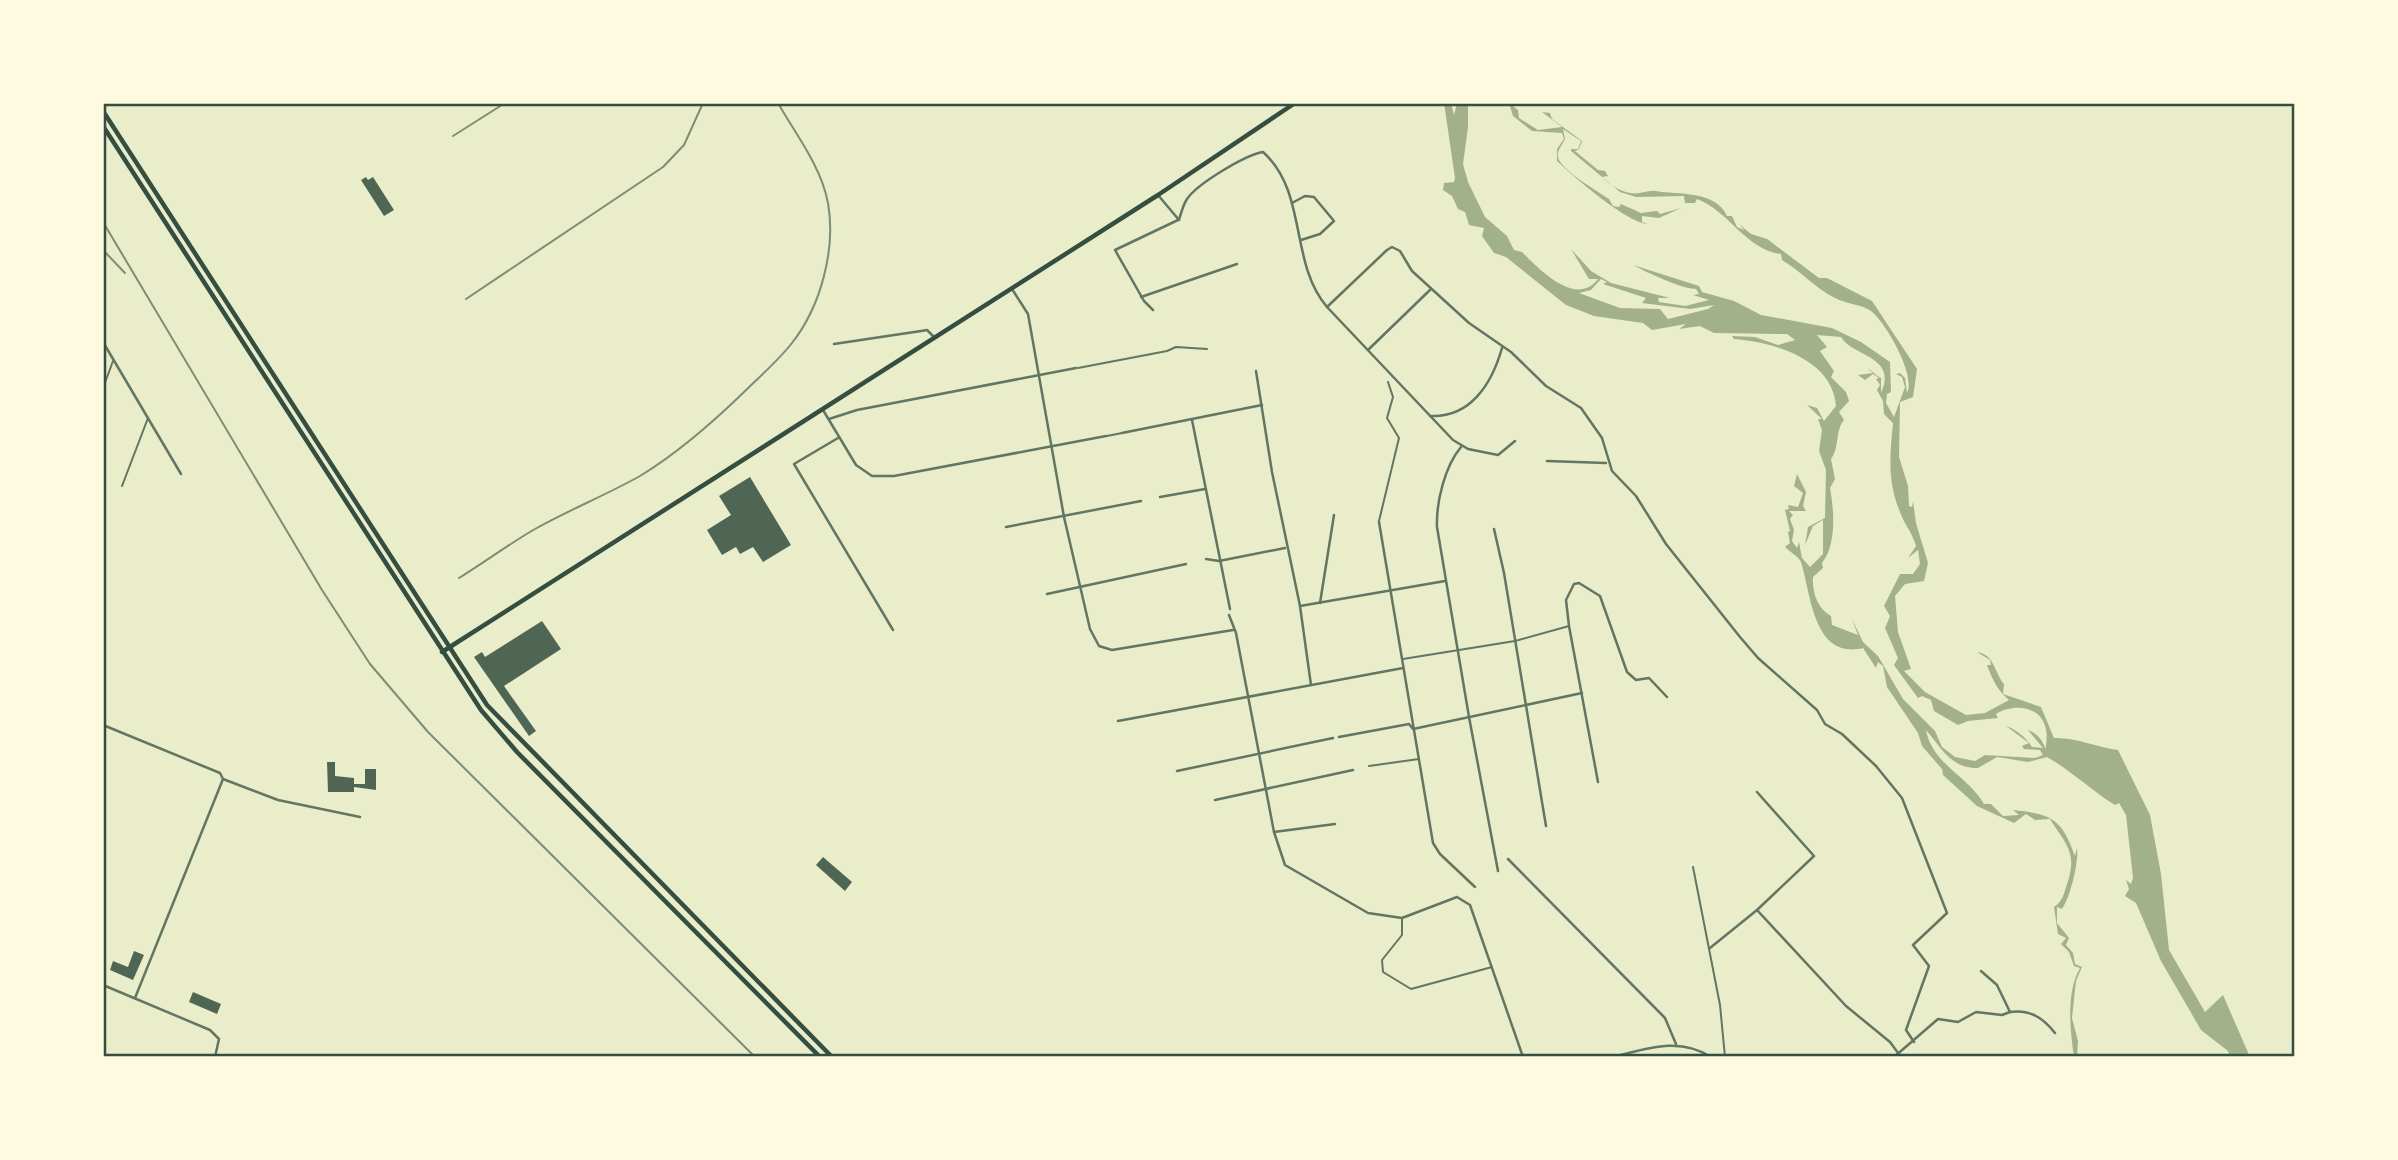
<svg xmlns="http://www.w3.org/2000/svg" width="2398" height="1160" font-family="Ubuntu,sans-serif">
	<rect width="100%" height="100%" fill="#e9edc9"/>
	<!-- water -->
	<path fill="#a3b18a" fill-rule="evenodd" d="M1444,103h7l3,12 3,-12h11v24l-5,37 5,18 17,35 22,19 7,14 8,2c17,17 54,56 76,27h-9l-18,-30 20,22 20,12 59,15h-12l1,4 26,4 24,-6 -16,-5 6,-1 -3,-5c-14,0 -48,-16 -63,-24l66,21 3,6 32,9 27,14 71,13 29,14 29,20 1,30 -4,2 -1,9 8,14 11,-30 -3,-10 -6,-3 4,-1 5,5 2,15c9,-18 -21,-70 -36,-82 -10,-7 -25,-7 -36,-13 -20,-10 -34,-27 -53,-38l-1,-6c-35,-4 -52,-43 -84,-55l-2,4h-10l-1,-7 -48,1 -16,-5 -49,-41v-2h7l3,-8 -18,-12 2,10c-3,7 -10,13 -6,21 7,13 38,31 50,39l4,7 6,1 2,-3 20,9 16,-2 3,3 21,-6 -22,10 -17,-2v6l6,2c-21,-1 -74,-47 -91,-63v-12l7,-10 -2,-6 -30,-2 -19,-15 -4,-13 9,7 1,8 19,12 24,-3 -20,-15 8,1 2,6 30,22 -3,8 -4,2 23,19 7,1 3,5 -6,1c7,7 17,14 28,16 9,2 18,-3 26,-2 21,4 60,-1 71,25h5l5,11 7,3 -5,-6 12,10 16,5 52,39h8l45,23 45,68 -4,28 -13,5 -1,55 9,29 1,20 3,1 1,-6 3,22 12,40 -4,18 -19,3 -10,12 3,36 13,37 -7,2 21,21 41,23 19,-2 24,-13c-11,-9 -17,-21 -22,-35h4l-1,-5 -13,-8c18,3 17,20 27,32l-1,10 38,13 13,31c21,-1 42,9 64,12l32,65 11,59 8,76 36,62 18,-17 27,62h-20l-2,-6 -27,-21 -40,-69 -25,-58 -11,-7 4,-7 -3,-9 5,4 2,-6 -7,-63 -7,-12 -4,2c-23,-14 -42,-33 -68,-48l-19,5 -31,-5 -19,11c-27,1 -37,-21 -52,-38 6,34 42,46 58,74h7l12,12 16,-1 -6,-5c40,4 49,10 62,46l2,-8c2,14 -7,50 -15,61l-5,-2v16l12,15 -3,7 7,8 2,11 7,3 -6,14 -4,37 6,23 -1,16h-3c-4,-27 -8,-65 6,-89l-6,-2 -5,-14 -8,-8 5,-6 -8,-4 -4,-27c9,-6 10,-14 13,-23 11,-32 -1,-39 -17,-65l-15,1 -9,-6 -12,9 -37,-17 -34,-31 -1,-6 -20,-23 -4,-13 -31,-46 -4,-21 -5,-4 -2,6 -13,-20c-50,12 -52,-55 -62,-86 -2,-5 -12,-11 -16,-15l5,-4 -2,-11 2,-1 -5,-21 4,-1 -1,-4 10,2 5,-14 -9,-7 3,-12 9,18 -3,14 3,5h-17l4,4 -3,4 4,11 -2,11 5,7 2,-6 3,16 8,9 13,-13v-34l-10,6 -8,19 3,-18 17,-9 1,-48 -7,-19 3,-21 -4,-11h4l-15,-14 10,3 7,13 12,-15c-3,-46 -61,-64 -102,-67l-2,-3 23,1 23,8 17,-5 -8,-6 -73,-1 -14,-7 -21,3 7,-5 -34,6 -9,-7 -49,-7 -28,-11 -60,-48 -12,-4 -12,-17 2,-8 -15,-3 -4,-13 -7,-3 -6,-13 -9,-6 1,-7 10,-1 1,-4zM1601,279l6,3 -4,2 43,14 -4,5 48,6 24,-4 -6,4 -40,10 -8,-10 -40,-1 -41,-15 12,-3zM1817,335l24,2c12,20 57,19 40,56v-15c-5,-2 -8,-7 -14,-10l6,5 -15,2 7,5 8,-6 6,4 -3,1 4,6 -3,5 6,11 1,13 9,9c-3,31 -6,58 7,89 4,12 12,20 16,34l-8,12 10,-8 2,14 -7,10h-13l-16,32 6,10 -5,12 13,30 -4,7 24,33 4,-2 9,4 3,11 24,14 10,-4 30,-3 -2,-4c16,-10 43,-9 49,12 3,9 1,15 1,23 -4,-8 -7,-15 -18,-19l15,18 -11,-1c-4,-8 -18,-19 -26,-21l23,17 -7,3 2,3 16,1 3,5 -8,3 -50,-3 -10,6 -20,-4 -13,-10 -7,-16 -32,-32 -25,-43 -15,-14 -11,-23 6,16 -26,-10 -1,-9c-14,-8 -19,-24 -18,-39l10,-9 -1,-5c15,-19 12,-53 8,-75l5,-9 -4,-20c9,-12 4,-29 13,-39l-5,-8 10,-11 -3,-9 -15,-15 3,-6 -14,-20 7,-4z"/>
	<!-- building -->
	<g fill="#4f6655">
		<path d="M366,177l2,3 5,-3 21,33 -10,6 -23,-36z"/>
		<path d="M750,477l41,68 -28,17 -10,-15 -13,7 -4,-7 -14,8 -15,-25 24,-15 -12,-19z"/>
		<path d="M542,621l19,28 -57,37 32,45 -7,5 -55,-79 8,-5 3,5z"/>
		<path d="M327,762h8v14l19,2v6h11v-15h11v21l-22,-3v5h-26z"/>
		<path d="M823,857l29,25 -7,9 -29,-26z"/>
		<path d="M134,951l10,4 -11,25 -23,-10 3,-9 15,6z"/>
		<path d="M193,992l28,12 -4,10 -28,-12z"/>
	</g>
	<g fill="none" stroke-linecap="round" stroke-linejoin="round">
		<!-- service -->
		<g stroke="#617663" stroke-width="2">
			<path d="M1078,368l89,-17 9,-4 31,2"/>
			<path d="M103,388l10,-27"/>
			<path d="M1107,436l15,-3"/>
			<path d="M122,486l26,-68"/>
			<path d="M1379,521l20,-83 -12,-20 6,-21 -5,-15"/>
			<path d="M1403,659l112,-18 54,-15"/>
			<path d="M1369,766l50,-7"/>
			<path d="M1693,867l27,138 5,52"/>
			<path d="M1402,919v16l-20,25 1,12 28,17 81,-22"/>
		</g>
		<!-- minor -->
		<g stroke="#617663" stroke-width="2.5">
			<path d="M1158,195l21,25c2,-7 4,-15 8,-21 10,-15 58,-44 76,-47 45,40 26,111 64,155l126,133 15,9 30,6 17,-14"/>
			<path d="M1292,203l13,-7 9,1 20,24 -14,13 -19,6"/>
			<path d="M1012,289l16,25 36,203 26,112 9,17 13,4 121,-20"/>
			<path d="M1141,297l96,-33"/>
			<path d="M1327,307l60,-57 5,-3 8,4 12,20 57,52 42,29 35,34 35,22 21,30 10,33 24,25 30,48 74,93 18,21 59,52 8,14 17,10 34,32 26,32 45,115 -34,32 16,21 -23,64 8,12"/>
			<path d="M1153,310l-9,-9 -29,-51 63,-30"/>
			<path d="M103,342l78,132"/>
			<path d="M834,344l87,-13 6,-1 8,8"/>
			<path d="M1369,349l62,-60"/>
			<path d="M1256,371l16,101 28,134 11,79"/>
			<path d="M823,410l33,55 16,11h22l212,-40"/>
			<path d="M1430,416c41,2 62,-33 72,-68"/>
			<path d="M829,419l28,-9 219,-42"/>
			<path d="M1192,420l38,189"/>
			<path d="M1122,433l140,-28"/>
			<path d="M838,438l-44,26 99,166"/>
			<path d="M1461,447c-16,19 -25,55 -24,80l32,190 29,154"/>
			<path d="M1547,461l59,2"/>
			<path d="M1160,497l45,-8"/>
			<path d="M1379,522l54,321 7,11 35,33"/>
			<path d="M1006,527l135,-26"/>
			<path d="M1494,529l10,44 42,253"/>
			<path d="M1206,559l13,2 66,-13"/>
			<path d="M1047,594l139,-30"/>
			<path d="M1320,603l14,-88"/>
			<path d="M1300,606l145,-25"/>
			<path d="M1229,615l7,18 38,199 11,33 83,48 34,5 55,-21 13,8 53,152"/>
			<path d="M1118,721l285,-53"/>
			<path d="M103,725l117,48 3,6 55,21 82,17"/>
			<path d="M1339,737l70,-13 4,5 169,-36"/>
			<path d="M1177,771l156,-33"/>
			<path d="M1598,782l-29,-156 -3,-26 8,-16 5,-1 21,13 27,76 9,8 13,-2 18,19"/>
			<path d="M1757,792l57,64 -57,54"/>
			<path d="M1215,800l138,-30"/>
			<path d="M1274,832l61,-8"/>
			<path d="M1508,859l157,159 11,26"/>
			<path d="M1710,948l47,-38 89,96 44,36 11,15"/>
			<path d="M1981,971l16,14 13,27c20,-3 33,6 45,21"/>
			<path d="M103,985l107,45 9,9 -4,18"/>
			<path d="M135,998l88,-219"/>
			<path d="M1612,1057c34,-8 67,-21 99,0"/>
			<path d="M1894,1057l44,-38 20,3 18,-10 26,3 8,-3"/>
		</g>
		<!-- secondary -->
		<g stroke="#344e41" stroke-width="4.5">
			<path d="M103,111l384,594 345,352"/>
			<path d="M103,126l378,584 36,42 303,305"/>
			<path d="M442,652l716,-457 137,-92"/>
		</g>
		<!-- rail -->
		<g stroke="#7c8e77" stroke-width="2">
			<path d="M453,136l52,-33"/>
			<path d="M103,222l219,368 48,74 58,68 327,325"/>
			<path d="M103,250l22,23"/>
			<path d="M466,299l197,-132 21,-22 19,-42"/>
			<path d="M459,578c26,-16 50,-34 76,-49 34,-19 71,-34 105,-53 38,-23 71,-52 103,-83 16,-16 35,-32 49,-50 29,-37 44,-94 36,-140 -7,-37 -32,-68 -50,-100"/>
		</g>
	</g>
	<!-- border -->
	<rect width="2398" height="1160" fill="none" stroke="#fefae0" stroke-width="210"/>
	<rect x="105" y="105" width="2188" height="950" fill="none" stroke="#344e41" stroke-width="2.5"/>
</svg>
